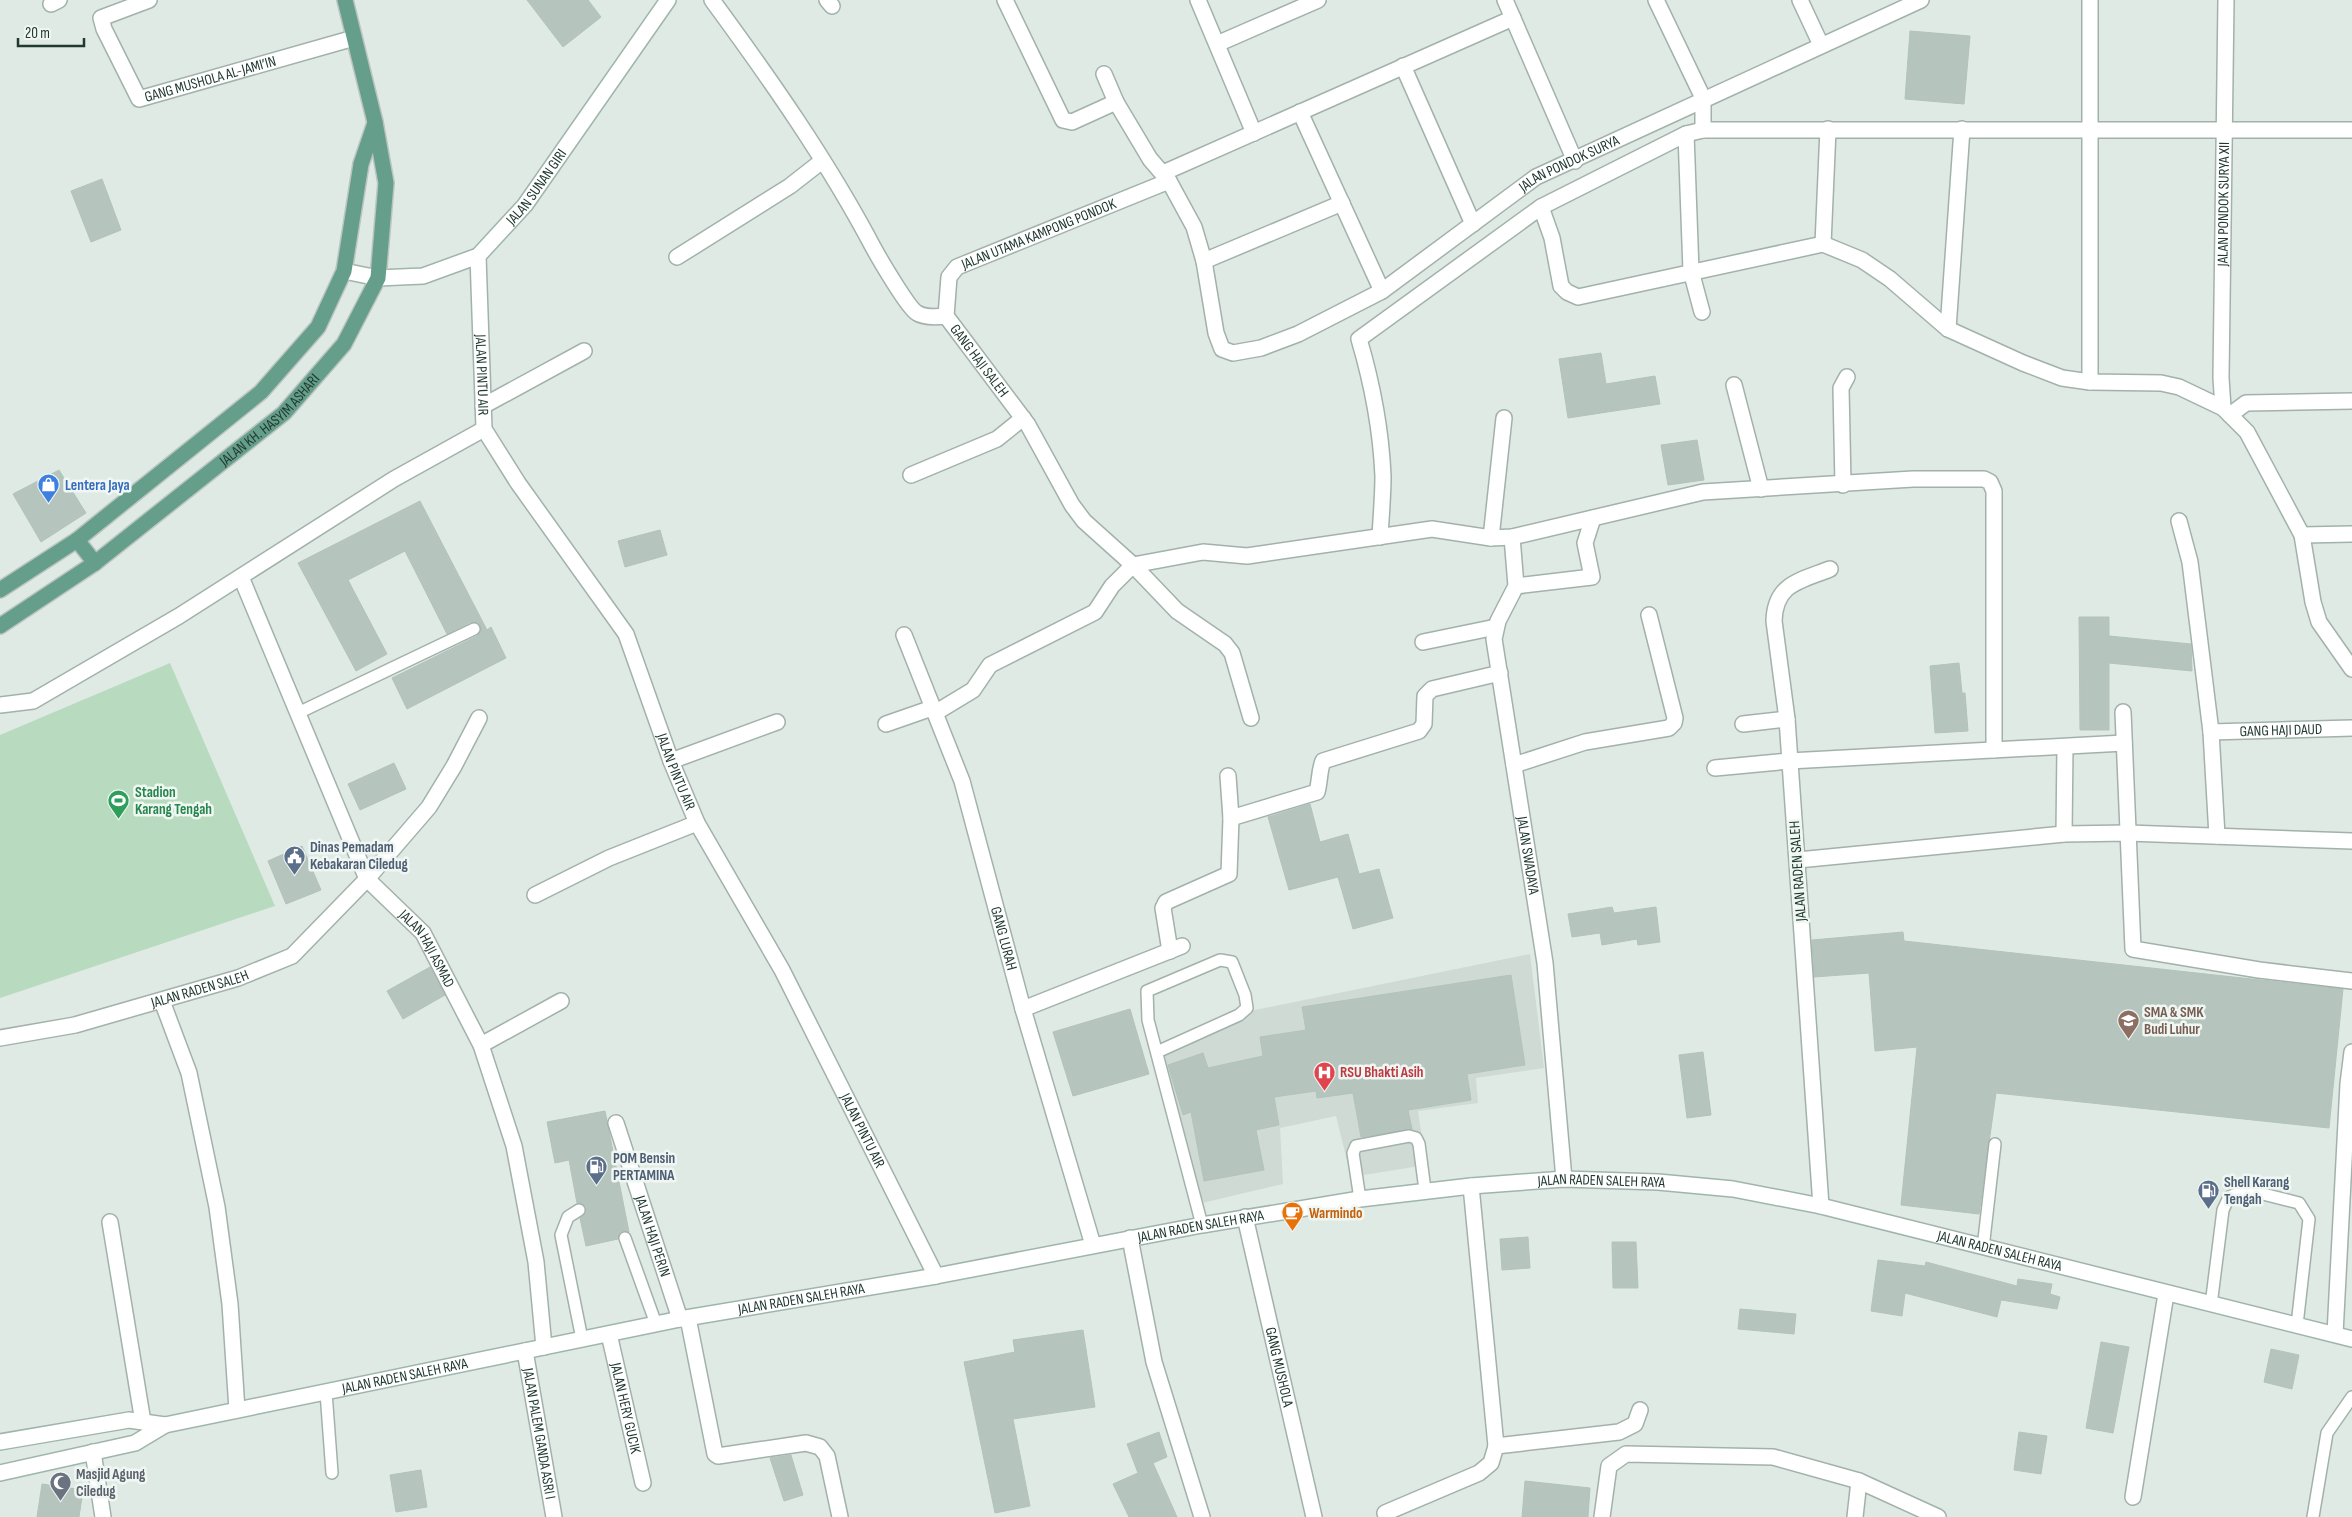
<svg xmlns="http://www.w3.org/2000/svg" width="2352" height="1517" font-family="'Sofia Sans Condensed',sans-serif">
	<rect width="100%" height="100%" fill="#dfeae4"/>
	<!-- built -->
	<path fill="#cedad3" d="M1530,954l14,114 -68,10 2,25 -60,8 8,54 -75,12 -15,-61 -56,12 3,56 -81,19 -40,-146 88,-46z"/>
	<!-- green -->
	<path fill="#b8dbbf" d="M170,663l105,243 -275,92v-263z"/>
	<!-- building -->
	<g fill="#b5c5bd" stroke="#b2c3bb">
		<path d="M527,0h61l13,17 -38,30z"/>
		<path d="M1910,31l60,5 -6,68 -59,-5z"/>
		<path d="M102,179l19,51 -30,12 -20,-51z"/>
		<path d="M1601,353l5,31 49,-8 5,28 -92,14 -9,-59z"/>
		<path d="M1697,440l7,40 -36,5 -7,-40z"/>
		<path d="M59,470l27,43 -45,29 -28,-48z"/>
		<path d="M420,501l67,129 4,-3 15,31 -99,51 -15,-31 85,-42 4,-6 -1,-5 -2,-2 -7,-1 -24,12 -42,-83 -57,29 39,74 -31,17 -58,-108z"/>
		<path d="M660,530l7,25 -42,12 -7,-26z"/>
		<path d="M2079,617h30v19l82,8 1,27 -83,-8v67h-29z"/>
		<path d="M1959,663l3,30h3l3,38 -33,2 -5,-67z"/>
		<path d="M394,763l12,26 -46,21 -12,-26z"/>
		<path d="M1310,804l10,38 28,-8 11,40 20,-5 14,49 -40,11 -15,-52 -49,13 -21,-73z"/>
		<path d="M302,846l19,44 -35,14 -18,-43z"/>
		<path d="M1612,907l2,6 42,-6 4,35 -22,3 -1,-6 -35,6 -2,-12 -28,4 -4,-23z"/>
		<path d="M1903,932l1,9 439,48 -14,139 -333,-35 -17,121 -78,-9 16,-158 -42,4 -6,-78 -55,4 -2,-37z"/>
		<path d="M430,967l15,28 -42,24 -16,-28z"/>
		<path d="M1511,975l14,90 -58,9 4,26 -63,10 4,19 -51,8 -8,-44 -36,5 -1,-7 -42,6 5,28 -23,5 8,40 -60,11 -13,-69 -8,3 -15,-50 35,-12 5,15 55,-12 -3,-19 46,-7 -4,-23z"/>
		<path d="M1130,1009l19,65 -76,22 -20,-64z"/>
		<path d="M1703,1052l8,63 -24,3 -8,-63z"/>
		<path d="M605,1111l24,121 -7,-1 -4,8 -32,7 -6,-28 6,-5v-7l-9,-3 -8,-43 -14,3 -8,-41z"/>
		<path d="M1528,1237l2,31 -28,2 -2,-31z"/>
		<path d="M1612,1242h24l2,46h-25z"/>
		<path d="M1878,1260l47,6 1,-4 91,24 1,-7 34,5 -2,10 10,3 -3,12 -56,-9 -4,17 -92,-24 -3,23 -31,-5z"/>
		<path d="M1740,1309l56,5 -2,20 -56,-5z"/>
		<path d="M1083,1330l12,77 -82,12 17,87 -35,7 -31,-151 51,-10 -2,-12z"/>
		<path d="M2101,1342l28,5 -16,86 -27,-5z"/>
		<path d="M2271,1349l28,6 -7,34 -28,-7z"/>
		<path d="M1159,1432l8,25 -14,6 24,54h-48l-16,-33 25,-11 -11,-29z"/>
		<path d="M2019,1432l28,4 -6,38 -27,-4z"/>
		<path d="M791,1455l12,40 -19,6 -14,-43z"/>
		<path d="M421,1470l6,37 -31,5 -6,-37z"/>
		<path d="M1525,1481l65,7 -2,29h-66z"/>
		<path d="M42,1484l41,6 -4,27h-42z"/>
	</g>
	<g fill="none" stroke-linecap="round" stroke-linejoin="round">
		<defs>
			<g id="lane">
				<path d="M298,713l176,-84"/>
				<path d="M1157,1052l82,-37 8,-7 -2,-13 -13,-33 -12,-2 -73,31 1,29 54,205"/>
				<path d="M1360,1199l-7,-46 3,-7 53,-10 7,2 3,6 6,46"/>
				<path d="M579,1210l-11,7 -7,18 21,104"/>
				<path d="M625,1238l31,86"/>
				<path d="M1983,1248l12,-104"/>
				<path d="M2211,1305l12,-95 6,-13 18,-7 52,13 10,16 -12,106"/>
				<path d="M326,1392l6,81"/>
				<path d="M2313,1517l14,-84 25,-36"/>
			</g>
			<g id="street">
				<path id="s1" d="M149,0l-48,18 3,11 35,70 215,-61"/>
				<path id="s2" d="M712,0c58,79 115,160 161,247 6,11 35,61 44,66 8,5 20,4 29,3l82,109 44,80 12,16 49,44 44,46 48,33 7,9 19,65"/>
				<path d="M827,0l5,6"/>
				<path d="M1005,0l58,120 9,2 44,-20"/>
				<path d="M1198,0l56,133"/>
				<path d="M1505,0l70,161"/>
				<path d="M1656,0l47,98v32"/>
				<path d="M1800,0l21,45"/>
				<path d="M51,4l8,-4"/>
				<path d="M1217,44l101,-44"/>
				<path d="M1403,66l70,158"/>
				<path id="s3" d="M1104,74l12,28 34,57 19,22 25,46 10,34 12,72 6,16 11,4 28,-5 37,-14 84,-43 154,-114 385,-177"/>
				<path d="M1300,112l82,179"/>
				<path d="M2352,130h-649l-17,4 -145,73 11,31 9,48 6,6 11,5 245,-53 39,16 28,19 58,50 75,34 39,15 28,4 71,1 18,4 44,21 24,24 55,103 11,67 6,20 33,47"/>
				<path d="M1686,134l5,137 11,41"/>
				<path d="M1163,173l350,-155"/>
				<path d="M1823,244l5,-115"/>
				<path id="s4" d="M478,256l6,173 34,54 108,151 45,127 26,62 85,147 154,306"/>
				<path d="M677,257l113,-71 32,-25"/>
				<path d="M1204,261l138,-58"/>
				<path id="s5" d="M946,316l3,-39 8,-10 212,-86"/>
				<path d="M1948,329l14,-200"/>
				<path d="M2090,382v-382"/>
				<path d="M1734,385l27,104"/>
				<path d="M483,406l101,-55"/>
				<path id="s6" d="M2223,408l-2,-30 5,-378"/>
				<path d="M2230,415l16,-12 106,-2"/>
				<path d="M911,475l86,-36 26,-21"/>
				<path d="M1843,485l-2,-97 6,-11"/>
				<path d="M2179,521l11,41 21,170 6,104"/>
				<path d="M2302,535l50,-1"/>
				<path d="M1380,537c1,-20 3,-41 3,-61 -2,-46 -11,-93 -24,-137l182,-132"/>
				<path id="s7" d="M1512,537l4,49 -18,35 -4,18 51,324 19,216"/>
				<path d="M1491,538l13,-120"/>
				<path id="s8" d="M241,577l126,302 56,54 58,112 33,101 22,116 8,85"/>
				<path d="M1516,586l76,-9 -7,-34 8,-25"/>
				<path id="s9" d="M904,635l58,146 61,228 70,236"/>
				<path d="M1423,642l73,-15"/>
				<path d="M0,705l33,-4 146,-85 215,-137 90,-50"/>
				<path d="M2123,712l10,237 126,21 93,11"/>
				<path d="M935,713l38,-23 17,-25 105,-53 17,-26 21,-21 70,-13 44,4 185,-27 59,9 21,-1 191,-45 210,-13h71l6,3 4,9v259"/>
				<path d="M886,724l46,-16"/>
				<path d="M1743,724l44,-5"/>
				<path id="s10" d="M2211,732l141,-4"/>
				<path d="M671,761l106,-39"/>
				<path d="M1514,765l71,-23 84,-14 5,-5 1,-5 -26,-103"/>
				<path d="M1715,768l74,-7 335,-18"/>
				<path d="M1228,776l3,42"/>
				<path d="M2064,834l1,-87"/>
				<path d="M1798,860l266,-26 64,-1 224,8"/>
				<path d="M535,895l74,-37 88,-35"/>
				<path d="M1170,951l-7,-43 3,-6 63,-28 2,-56 86,-26c3,-11 2,-21 6,-31l96,-30 5,-7 1,-28 7,-7 68,-16"/>
				<path d="M162,1001l27,72 28,134 13,97 7,106"/>
				<path d="M1023,1009l159,-63"/>
				<path id="s11" d="M0,1038l75,-13 163,-47 54,-22 75,-77 62,-72 25,-41 25,-48"/>
				<path d="M481,1045l80,-44"/>
				<path id="s12" d="M616,1123l64,196"/>
				<path d="M1471,1186l25,260 123,-14 16,-8 5,-14"/>
				<path d="M1821,1206l-34,-487 -13,-98c1,-37 25,-40 56,-52"/>
				<path id="s13" d="M1245,1217l69,300"/>
				<path d="M110,1222l33,200"/>
				<path d="M1130,1238l24,124 48,155"/>
				<path d="M688,1318l27,136 3,2 88,-13 14,4 7,9 13,61"/>
				<path id="s14" d="M609,1334l34,149"/>
				<path d="M2335,1334l13,-250 4,-32"/>
				<path id="s15" d="M525,1351l29,166"/>
				<path d="M93,1452l10,65"/>
				<path d="M2133,1497l33,-203"/>
				<path d="M1385,1513l94,-40 12,-10 5,-17"/>
				<path d="M1602,1517l7,-51 17,-12 147,3 86,24 79,36"/>
				<path d="M1855,1517l4,-36"/>
			</g>
			<g id="secondary">
				<path id="s16" d="M344,271l34,7 45,-2 55,-20 47,-51 143,-205"/>
				<path d="M0,1442l129,-22 36,5"/>
				<path id="s17" d="M0,1473l135,-30 30,-18 515,-106 256,-43 266,-51 158,-26 111,-13 93,-7 94,3 75,7 88,17 531,133"/>
			</g>
			<g id="primary">
				<path d="M77,540l18,23"/>
				<path d="M0,590l77,-50 184,-148 57,-65 26,-56 17,-107 14,-41"/>
				<path id="s18" d="M0,626l95,-63 189,-150 60,-69 34,-66 8,-95 -11,-61 -30,-122"/>
			</g>
		</defs>
		<!-- lane casing -->
		<use href="#lane" stroke="#a2b2ab" stroke-width="14"/>
		<!-- street casing -->
		<use href="#street" stroke="#a2b2ab" stroke-width="18"/>
		<!-- secondary casing -->
		<use href="#secondary" stroke="#9fb5ab" stroke-width="18"/>
		<!-- primary casing -->
		<use href="#primary" stroke="#bcc4c1" stroke-width="18"/>
		<!-- lane -->
		<use href="#lane" stroke="#fff" stroke-width="11"/>
		<!-- street -->
		<use href="#street" stroke="#fff" stroke-width="15"/>
		<!-- secondary -->
		<use href="#secondary" stroke="#fff" stroke-width="15"/>
		<!-- primary -->
		<use href="#primary" stroke="#659f8b" stroke-width="15"/>
	</g>
	<!-- icons -->
	<defs>
		<symbol id="shop-pin" viewBox="-11 -11 22 30"><path d="M0 17L-7.5 6A9.5 9.5 0 1 1 7.5 6Z" fill="#3f7fe0" stroke="#f0f7f3"/><path d="M-5-2.5h2.3a2.7 3.5 0 0 1 5.4 0H5L5.5 6h-11ZM-1.5-2.5h3a1.5 2.3 0 0 0-3 0Z" fill="#fff"/></symbol>
		<symbol id="stadium-pin" viewBox="-11 -11 22 30"><path d="M0 17L-7.5 6A9.5 9.5 0 1 1 7.5 6Z" fill="#2e9e5b" stroke="#f0f7f3"/><path d="M0-5a6.5 5 0 1 0 0 10a6.5 5 0 1 0 0-10ZM-3.5-1.8h7v3.6h-7Z" fill="#fff"/></symbol>
		<symbol id="civic-pin" viewBox="-11 -11 22 30"><path d="M0 17L-7.5 6A9.5 9.5 0 1 1 7.5 6Z" fill="#5c6f8a" stroke="#f0f7f3"/><path d="M-.6-6.5H3V-4.5H.6V-3L4-1V1h2V6H-6V1h2V-1L-.6-3ZM-1.2 2.5V6h2.4V2.5Z" fill="#fff"/></symbol>
		<symbol id="school-pin" viewBox="-11 -11 22 30"><path d="M0 17L-7.5 6A9.5 9.5 0 1 1 7.5 6Z" fill="#8d6e63" stroke="#f0f7f3"/><path d="M0-5L7-2L0 1L-7-2ZM-4 1L0 2.5L4 1V4Q0 6-4 4Z" fill="#fff"/></symbol>
		<symbol id="hospital-pin" viewBox="-11 -11 22 30"><path d="M0 17L-7.5 6A9.5 9.5 0 1 1 7.5 6Z" fill="#e0444e" stroke="#f0f7f3"/><path d="M-5-5h3v3.5h4V-5h3V5h-3V1.5h-4V5h-3Z" fill="#fff"/></symbol>
		<symbol id="fuel-pin" viewBox="-11 -11 22 30"><path d="M0 17L-7.5 6A9.5 9.5 0 1 1 7.5 6Z" fill="#5c6f8a" stroke="#f0f7f3"/><path d="M-5.5-6h7V0h2V4h1.3V-2.5L3-4.5l.8-.8L6-3V5H2.5V1h-1V6h-7ZM-4.2-4.7v3.2H.2V-4.7Z" fill="#fff"/></symbol>
		<symbol id="cafe-pin" viewBox="-11 -11 22 30"><path d="M0 17L-7.5 6A9.5 9.5 0 1 1 7.5 6Z" fill="#e8710a" stroke="#f0f7f3"/><path d="M-5.5-4.5H6V0H3Q3 3.5 0 3.5H-2.5Q-5.5 3.5-5.5 0ZM3-3.2v2h1.7v-2ZM-6 4.5H4V6H-6Z" fill="#fff"/></symbol>
		<symbol id="mosque-pin" viewBox="-11 -11 22 30"><path d="M0 17L-7.5 6A9.5 9.5 0 1 1 7.5 6Z" fill="#6b7280" stroke="#f0f7f3"/><path d="M3.5-4.9A6 6 0 1 0 3.5 4.9A5 5 0 1 1 3.5-4.9Z" fill="#fff"/></symbol>
	</defs>
	<g fill-rule="evenodd">
		<use href="#shop-pin" x="36" y="472" width="25" height="34"/>
		<use href="#stadium-pin" x="106" y="788" width="25" height="34"/>
		<use href="#civic-pin" x="282" y="844" width="25" height="34"/>
		<use href="#school-pin" x="2116" y="1008" width="25" height="34"/>
		<use href="#hospital-pin" x="1312" y="1060" width="25" height="34"/>
		<use href="#fuel-pin" x="584" y="1154" width="25" height="34"/>
		<use href="#fuel-pin" x="2196" y="1178" width="25" height="34"/>
		<use href="#cafe-pin" x="1280" y="1200" width="25" height="34"/>
		<use href="#mosque-pin" x="48" y="1470" width="25" height="34"/>
	</g>
	<g text-anchor="middle" dominant-baseline="central" stroke-width="5" stroke-linejoin="round" paint-order="stroke">
		<!-- street labels -->
		<g font-size="15" fill="#213a31" stroke="#f0f7f3">
			<text stroke="none"><textPath href="#s1" startOffset="215">GANG MUSHOLA AL-JAMI’IN</textPath></text>
			<text stroke="none"><textPath href="#s3" startOffset="705">JALAN PONDOK SURYA</textPath></text>
			<text stroke="none"><textPath href="#s16" startOffset="229">JALAN SUNAN GIRI</textPath></text>
			<text stroke="none"><textPath href="#s6" startOffset="204">JALAN PONDOK SURYA XII</textPath></text>
			<text stroke="none"><textPath href="#s5" startOffset="140">JALAN UTAMA KAMPONG PONDOK</textPath></text>
			<text stroke="none"><textPath href="#s2" startOffset="460">GANG HAJI SALEH</textPath></text>
			<text stroke="none"><textPath href="#s4" startOffset="119">JALAN PINTU AIR</textPath></text>
			<text stroke="none"><textPath href="#s18" startOffset="340">JALAN KH. HASYIM ASHARI</textPath></text>
			<text stroke="none"><textPath href="#s10" startOffset="70">GANG HAJI DAUD</textPath></text>
			<text stroke="none"><textPath href="#s4" startOffset="569">JALAN PINTU AIR</textPath></text>
			<text stroke="none"><textPath href="#s7" startOffset="326">JALAN SWADAYA</textPath></text>
			<text transform="translate(1798 871) rotate(-94)">JALAN RADEN SALEH</text>
			<text stroke="none"><textPath href="#s9" startOffset="320">GANG LURAH</textPath></text>
			<text stroke="none"><textPath href="#s8" startOffset="420">JALAN HAJI ASMAD</textPath></text>
			<text stroke="none"><textPath href="#s11" startOffset="206">JALAN RADEN SALEH</textPath></text>
			<text stroke="none"><textPath href="#s4" startOffset="974">JALAN PINTU AIR</textPath></text>
			<text stroke="none"><textPath href="#s17" startOffset="1632">JALAN RADEN SALEH RAYA</textPath></text>
			<text stroke="none"><textPath href="#s17" startOffset="1228">JALAN RADEN SALEH RAYA</textPath></text>
			<text stroke="none"><textPath href="#s12" startOffset="119">JALAN HAJI PERIN</textPath></text>
			<text stroke="none"><textPath href="#s17" startOffset="2038">JALAN RADEN SALEH RAYA</textPath></text>
			<text stroke="none"><textPath href="#s17" startOffset="822">JALAN RADEN SALEH RAYA</textPath></text>
			<text stroke="none"><textPath href="#s13" startOffset="154">GANG MUSHOLA</textPath></text>
			<text stroke="none"><textPath href="#s17" startOffset="418">JALAN RADEN SALEH RAYA</textPath></text>
			<text stroke="none"><textPath href="#s14" startOffset="76">JALAN HERY GUCIK</textPath></text>
			<text stroke="none"><textPath href="#s15" startOffset="84">JALAN PALEM GANDA ASRI I</textPath></text>
		</g>
		<!-- shop labels -->
		<g font-size="15" font-weight="bold" fill="#366cbe" stroke="#f0f7f3" text-anchor="start">
			<text x="65" y="485">Lentera Jaya</text>
		</g>
		<!-- leisure labels -->
		<g font-size="15" font-weight="bold" fill="#27864d" stroke="#f0f7f3" text-anchor="start">
			<text x="135" y="792">Stadion<tspan x="135" dy="17">Karang Tengah</tspan></text>
		</g>
		<!-- service labels -->
		<g font-size="15" font-weight="bold" fill="#4e5e75" stroke="#f0f7f3" text-anchor="start">
			<text x="310" y="847">Dinas Pemadam<tspan x="310" dy="17">Kebakaran Ciledug</tspan></text>
			<text x="613" y="1158">POM Bensin<tspan x="613" dy="17">PERTAMINA</tspan></text>
			<text x="2224" y="1182">Shell Karang<tspan x="2224" dy="17">Tengah</tspan></text>
		</g>
		<!-- education labels -->
		<g font-size="15" font-weight="bold" fill="#785e54" stroke="#f0f7f3" text-anchor="start">
			<text x="2144" y="1012">SMA &amp; SMK<tspan x="2144" dy="17">Budi Luhur</tspan></text>
		</g>
		<!-- health labels -->
		<g font-size="15" font-weight="bold" fill="#be3a42" stroke="#f0f7f3" text-anchor="start">
			<text x="1340" y="1072">RSU Bhakti Asih</text>
		</g>
		<!-- food labels -->
		<g font-size="15" font-weight="bold" fill="#c56008" stroke="#f0f7f3" text-anchor="start">
			<text x="1309" y="1213">Warmindo</text>
		</g>
		<!-- worship labels -->
		<g font-size="15" font-weight="bold" fill="#5b616d" stroke="#f0f7f3" text-anchor="start">
			<text x="76" y="1474">Masjid Agung<tspan x="76" dy="17">Ciledug</tspan></text>
		</g>
	</g>
	<!-- scale -->
	<path d="M18 38v8h66v-8" fill="none" stroke="#213a31" stroke-width="2.5"/>
	<text x="25" y="38" font-size="15" fill="#213a31" stroke="#f0f7f3" stroke-width="4" paint-order="stroke">20 m</text>
</svg>
